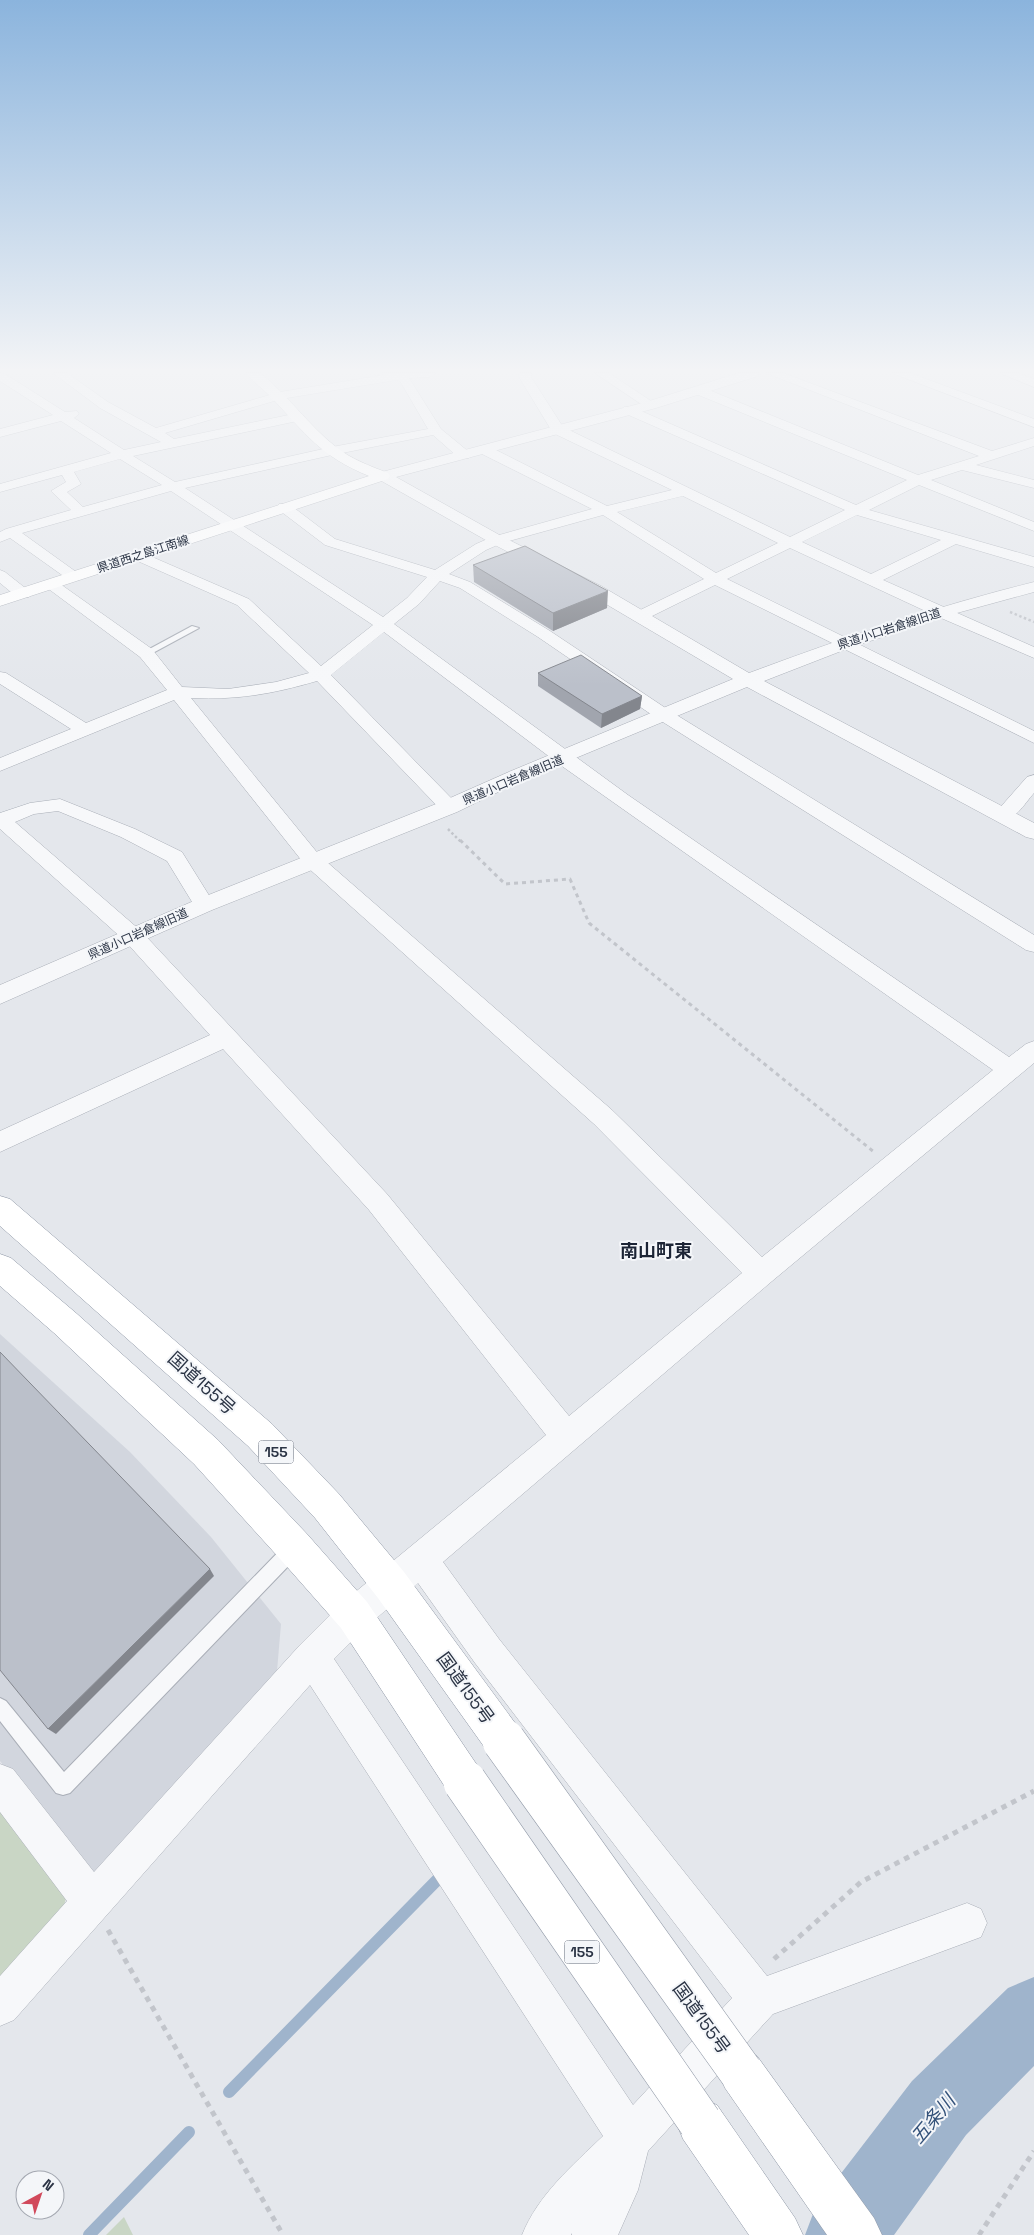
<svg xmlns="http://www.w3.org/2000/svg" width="1034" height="2235" font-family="'Space Grotesk','Noto Sans JP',sans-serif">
	<rect width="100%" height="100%" fill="#e4e7ec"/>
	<!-- built -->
	<path fill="#d2d6de" d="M0,1334l130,118 81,85 70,87 -4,47 -175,203 -15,-1 -87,-112z"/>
	<!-- green -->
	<g fill="#c9d6c5">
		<path d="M0,1804l67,89 -4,18 -63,70z"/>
		<path d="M124,2217l9,18h-27z"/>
	</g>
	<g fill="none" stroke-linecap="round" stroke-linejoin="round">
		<!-- stream -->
		<g stroke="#9fb4cc" stroke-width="12">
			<path d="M229,2092l212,-216"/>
			<path d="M89,2235l100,-103"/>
		</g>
		<!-- river -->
		<path fill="#9fb4cc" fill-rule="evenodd" d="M1034,1977v89l-68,69 -72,100h-89l11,-29 96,-125 96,-93z"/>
		<defs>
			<g id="service">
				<path d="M192,626l7,2 -50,27 -7,-2z"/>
				<path d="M293,1541l6,2 2,6 -2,6 -229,238 -7,2 -7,-2 -56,-72v-23l6,3 58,71 223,-229z"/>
			</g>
			<g id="minor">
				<path d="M0,373l5,1 60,38 12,-1 2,3 -5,4 50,32 37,-8 -61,-34 -47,-35h14l41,29 48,26 124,-36 104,-17 -2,-2h54l-6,4 -21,1 32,51 28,23 2,3 -2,3h-10l-26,-23 -101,20 -147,33 198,129 24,-19 20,-21 -102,-32 -46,-35 -2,-3 2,-3h10l46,35 100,31 41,-26 16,-7 100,-28 -112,-56 -2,-3 2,-3h10l117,59 65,-16 -119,-57 -34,-56v-4h12v4l32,50 227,110 55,-27 -221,-97 -2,-3 2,-3h8l224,98 51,-25 -211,-86 -2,-3 2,-3h8l214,87 61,-19 -213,-83h17l209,78 42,-13v8l-58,19 58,15v8l-72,-18 -31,10 103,42v9l-115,-46 -50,25 165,47v10l-78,-23 -73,36 151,67v11l-100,-43 -144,-67 -63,31 307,152v12l-319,-158 -69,34h-12l-2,-3 2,-3 70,-34 -101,-64 -101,28 -16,7 -37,24 21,8 80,49 120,80 364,224v17l-8,-2 -368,-231 -120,-82 -78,-49 -20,-7 -21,23 -25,20 234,171 381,262 17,-13 8,-3v22l-263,219 -328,280 56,77 268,337 200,-73 14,6 6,14 -6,14 -208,77 -125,137 -10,39 -20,45h-46v-2l-1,2h-49c16,-40 50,-69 81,-99l-293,-451 -296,335 -14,6v-50l67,-75 -67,-89v-48l13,5 81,103 206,-227 42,-42 204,-168 -177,-225 -146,-161 -223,103v-21l210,-96 -85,-94 -125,-112v-16l30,-10 30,-4 75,30 47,23 33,53 -4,5 -7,2 -7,-2 -30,-49 -46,-24 -63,-26 -24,3 -19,8 126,109 246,263 182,222 173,-143 -148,-149 -288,-258 -132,-166 -174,71v-13l71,-29 -71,-45v-12l6,1 80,50 81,-33 -27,-33 -94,-70 -3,-3 3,-3h10l96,68 30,38 46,2 48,-7 33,-9 -72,-68 -104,-46 -2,-3 2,-3h10l106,46 72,67 52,-41 -202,-134 -149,42 57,41 3,3 -3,3h-10l-59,-42 -10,4v-10l6,-3 65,-19 -20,-19 15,-9 -4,-7 -62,17v-8l111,-31 -50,-32 -61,16v-8l53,-14 -53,-34zM397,380l3,1 28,48 -96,18 -157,35 -42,-26 169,-36 2,-3 -2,-3 -4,-1 -124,26 -9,-6 116,-34zM120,459l42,26 -79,22 -16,-15 14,-8 -7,-12zM683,496l95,47 -62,30 -99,-61zM857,515l84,25 -70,34 -69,-32zM384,632l175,132 434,306 -231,187 -150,-147 -292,-254 -129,-158c48,2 81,-4 126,-17l125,130 7,2 7,-2 3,-4 -3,-4 -125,-128zM418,1583l57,80 257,335 -99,107 -299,-446 32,-32z"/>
				<path d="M595,373h14l48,32 -6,4 -4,-1z"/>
				<path d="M892,373h18l124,46v8z"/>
				<path d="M1000,373h18l16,6v8z"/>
				<path d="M0,570l5,2 24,19 2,3 -2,3h-12l-17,-14z"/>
				<path d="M1034,775v18c-10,11 -20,31 -37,26l-3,-4 3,-4 30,-34z"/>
			</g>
			<path id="tertiary" d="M739,373h20l-1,3 -102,32 -260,69 107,60 98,49 148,87c94,-35 188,-67 285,-91v10l-88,24 -97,32 -85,33 270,142v16l-8,-2 -279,-150 -222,92 -68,33 -245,98 -212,94v-19l196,-85 245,-98 70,-31 222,-92 -144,-85 -98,-51 -113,-64 -2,-3 2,-3 268,-71z"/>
			<path id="secondary" d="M246,373h14c28,22 48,52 76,74 15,12 34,19 52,26l2,3 -2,3 -388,127v-11l369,-119c-49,-20 -63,-42 -98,-79 -8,-8 -18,-15 -25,-24z"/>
			<g id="trunk">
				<path d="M0,1196l10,3 262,225 67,70 65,78 114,155 6,14 -6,14 -14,6 -14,-6 -112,-157 -63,-80 -67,-72 -248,-220z"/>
				<path d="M0,1254l11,4 65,55 142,127 89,94 60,68 112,166 6,14 -6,14 -14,6 -14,-6 -110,-168 -60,-68 -87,-96 -140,-131 -54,-47z"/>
				<path d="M741,2049l16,7 117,162 8,17h-55l-102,-147 -7,-16 7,-16z"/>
				<path d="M700,2098l17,7 78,113 8,17h-54l-66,-96 -7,-17 7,-17z"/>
			</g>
		</defs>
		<!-- service casing -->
		<use href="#service" stroke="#a9aeb7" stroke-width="2"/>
		<!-- minor casing -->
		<use href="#minor" stroke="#a9aeb7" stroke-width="1"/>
		<!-- tertiary casing -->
		<use href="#tertiary" stroke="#a9aeb7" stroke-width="1"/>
		<!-- secondary casing -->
		<use href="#secondary" stroke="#a9aeb7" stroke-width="1"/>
		<!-- trunk casing -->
		<use href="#trunk" stroke="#8b94a3" stroke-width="1"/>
		<!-- path-far2 -->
		<g stroke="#c2c5cb" stroke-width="2.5" stroke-dasharray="2.5 2.5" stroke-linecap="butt">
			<path d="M1010,612l24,10"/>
			<path d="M448,829l13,13"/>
		</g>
		<!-- path-far1 -->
		<path stroke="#c2c5cb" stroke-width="3" stroke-dasharray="4 4" stroke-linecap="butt" d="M460,840l45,44 65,-5 19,44 285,229"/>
		<!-- path -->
		<g stroke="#c2c5cb" stroke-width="5" stroke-dasharray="5.5 5.5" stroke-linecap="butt">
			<path d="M108,1930l175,305"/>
			<path d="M774,1959l87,-77 173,-91"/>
			<path d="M979,2235l55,-84"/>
		</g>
		<!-- service -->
		<use href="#service" fill="#f7f8fa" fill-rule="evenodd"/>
		<!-- minor -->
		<use href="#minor" fill="#f7f8fa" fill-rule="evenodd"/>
		<!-- tertiary -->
		<use href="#tertiary" fill="#f7f8fa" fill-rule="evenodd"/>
		<!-- secondary -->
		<use href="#secondary" fill="#fff" fill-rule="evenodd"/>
		<!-- trunk -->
		<use href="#trunk" fill="#fff" fill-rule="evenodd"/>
		<defs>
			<g id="trunk-bridge">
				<path d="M504,1741l237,331"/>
				<path d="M465,1782l235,340"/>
			</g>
		</defs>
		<!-- trunk-bridge casing -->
		<use href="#trunk-bridge" stroke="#8b94a3" stroke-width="44" stroke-linecap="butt"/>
		<!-- trunk-bridge -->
		<use href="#trunk-bridge" stroke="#fff" stroke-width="43"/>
	</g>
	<!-- wall -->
	<g fill="#a1a5ae">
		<path d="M473,565l134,43 -54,23 -79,-49z"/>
		<path d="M538,673l104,23 -2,13 -39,19 -63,-42z"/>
	</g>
	<!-- shaded-wall -->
	<g fill="#83868d">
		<path d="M608,591l-1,17 -54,23v-18z"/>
		<path d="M642,696l-2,13 -39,19 1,-14z"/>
		<path d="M210,1569l4,7 -158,158 -8,-5z"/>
	</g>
	<!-- building -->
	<g fill="#bbc0ca" stroke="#83868d">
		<path d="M525,546l83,45 -55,22 -80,-48z"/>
		<path d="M581,655l61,41 -40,18 -64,-41z"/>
		<path d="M0,1352l210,217 -162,160 -48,-59z"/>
	</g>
	<!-- sky -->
	<linearGradient id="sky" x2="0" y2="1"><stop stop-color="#8bb4dd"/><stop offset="0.54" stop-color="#f3f4f6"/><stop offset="1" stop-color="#f3f4f6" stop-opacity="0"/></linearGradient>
	<rect width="1034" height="686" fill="url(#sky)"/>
	<g text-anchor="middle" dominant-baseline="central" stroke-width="4" stroke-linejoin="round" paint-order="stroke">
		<!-- far-street labels -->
		<g font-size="12" fill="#2b3445" stroke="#f4f6f9">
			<text transform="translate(143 554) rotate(-18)">県道西之島江南線</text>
			<text transform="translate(889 629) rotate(-18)">県道小口岩倉線旧道</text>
			<text transform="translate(513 780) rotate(-23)">県道小口岩倉線旧道</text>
			<text transform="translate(138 934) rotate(-24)">県道小口岩倉線旧道</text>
		</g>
		<!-- shield labels -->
		<g fill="#f4f6f9" stroke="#676e7b" stroke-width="1">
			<rect x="258.5" y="1440.5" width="35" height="23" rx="4"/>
			<rect x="564.5" y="1940.5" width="35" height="23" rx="4"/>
		</g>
		<g font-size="14" font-weight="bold" fill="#2b3445">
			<text x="276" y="1452">155</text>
			<text x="582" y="1952">155</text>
		</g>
		<!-- quarter labels -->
		<g font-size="18" font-weight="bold" fill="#1d2536" stroke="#f4f6f9">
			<text x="656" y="1250">南山町東</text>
		</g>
		<!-- near-street labels -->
		<g font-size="18" fill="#2b3445" stroke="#f4f6f9">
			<text transform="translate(202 1383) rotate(42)">国道155号</text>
			<text transform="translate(466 1688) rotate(54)">国道155号</text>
			<text transform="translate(702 2018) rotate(54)">国道155号</text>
		</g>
		<!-- near-water labels -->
		<g font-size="19" font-style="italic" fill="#34527a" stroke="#f4f6f9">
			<text transform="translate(933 2119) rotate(-50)">五条川</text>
		</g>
	</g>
	<!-- north arrow -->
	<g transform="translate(40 2195) rotate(40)"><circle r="24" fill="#f4f6f9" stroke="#a4a8b1"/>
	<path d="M0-4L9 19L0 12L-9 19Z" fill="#d1495b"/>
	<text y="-8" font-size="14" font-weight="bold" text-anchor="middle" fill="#2b3445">N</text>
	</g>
</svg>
